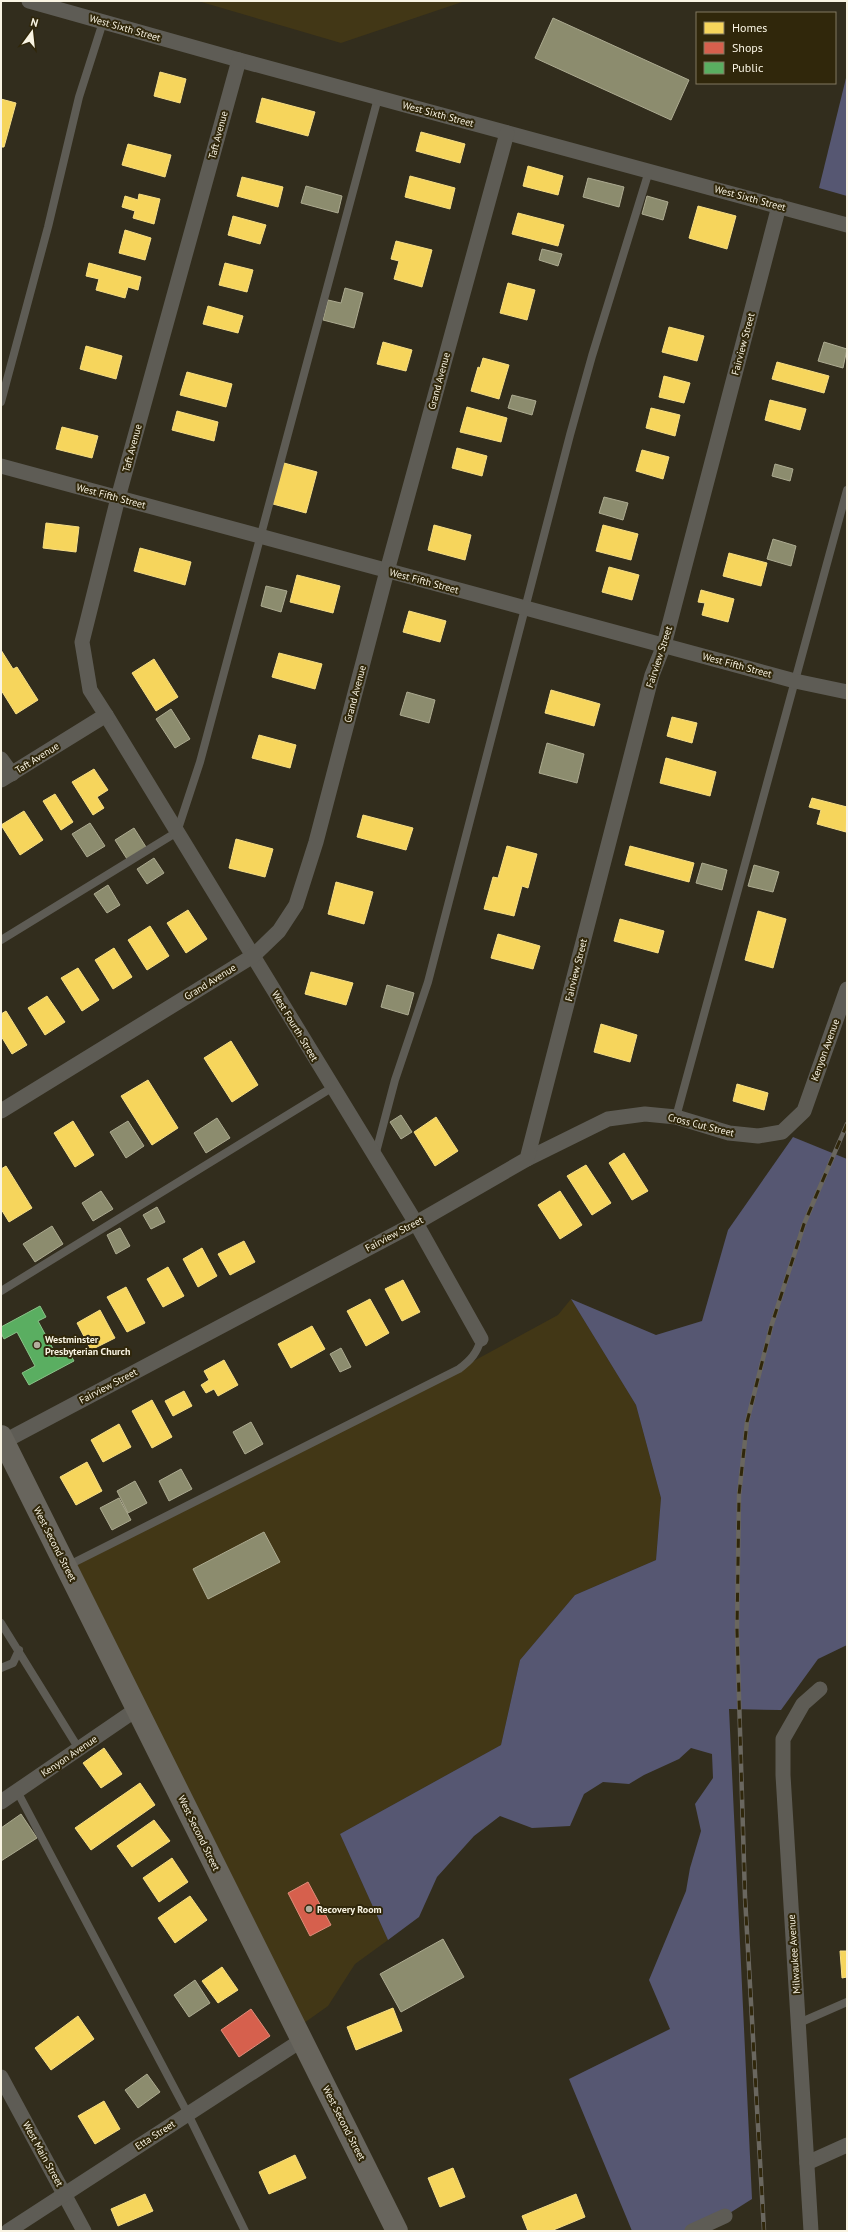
<svg xmlns="http://www.w3.org/2000/svg" width="848" height="2232" font-family="'PT Sans',sans-serif">
	<rect width="100%" height="100%" fill="#322d1d"/>
	<!-- built -->
	<g fill="#423716">
		<path d="M198,1h267l-124,42z"/>
		<path d="M571,1299l65,106 25,93 -5,62 -81,35 -55,65 -19,85 -161,89 48,106 -33,24 -27,42 -31,22 -231,-462 393,-197 99,-54z"/>
	</g>
	<!-- forest -->
	<g fill="#565772">
		<path d="M847,74v122l-28,-8z"/>
		<path d="M793,1137l54,22v486l-29,14 -37,51 -52,-1 23,490 -27,17 -33,15h-60l-63,-152 101,-50 -21,-49 37,-89 4,-23 11,-37 -6,-27 18,-26 -1,-24 -21,-6 -12,11 -35,16 -15,9 -26,-2 -19,12 -14,32 -38,2 -32,-12 -26,20 -37,41 -18,40 -31,23 -48,-106 161,-89 19,-85 55,-65 81,-35 5,-62 -25,-93 -65,-106 85,36 46,-14 26,-91z"/>
	</g>
	<!-- homes -->
	<g fill="#f6d55c" stroke="#f7de84">
		<path d="M160,72l26,7 -6,24 -26,-7z"/>
		<path d="M262,98l53,14 -7,24 -52,-14z"/>
		<path d="M1,99l15,4 -12,44h-3z"/>
		<path d="M421,132l44,12 -5,19 -44,-12z"/>
		<path d="M128,144l43,11 -6,22 -43,-12z"/>
		<path d="M528,166l35,10 -5,19 -35,-9z"/>
		<path d="M410,176l45,12 -5,21 -45,-12z"/>
		<path d="M242,177l41,10 -5,20 -41,-11z"/>
		<path d="M139,194l21,5 -6,25 -21,-6 2,-7 -13,-4 3,-11 13,4z"/>
		<path d="M698,206l38,10 -9,33 -38,-11z"/>
		<path d="M518,213l46,12 -6,21 -46,-12z"/>
		<path d="M233,216l33,9 -6,19 -32,-9z"/>
		<path d="M125,230l26,8 -6,22 -26,-7z"/>
		<path d="M396,241l36,9 -10,37 -28,-8 5,-18 -8,-2z"/>
		<path d="M89,263l52,14 -3,13 -10,-3 -3,11 -29,-8 3,-11 -13,-3z"/>
		<path d="M225,263l28,7 -6,22 -28,-7z"/>
		<path d="M508,283l27,7 -8,30 -27,-7z"/>
		<path d="M208,306l35,10 -5,17 -35,-9z"/>
		<path d="M669,327l35,9 -7,25 -35,-9z"/>
		<path d="M383,342l29,8 -6,21 -29,-7z"/>
		<path d="M86,346l36,10 -6,23 -36,-10z"/>
		<path d="M483,358l26,7 -10,34 -28,-8 7,-24 2,1z"/>
		<path d="M777,362l52,14 -5,17 -52,-14z"/>
		<path d="M187,372l45,12 -6,23 -46,-12z"/>
		<path d="M664,376l26,7 -6,20 -25,-6z"/>
		<path d="M770,400l36,9 -6,21 -35,-10z"/>
		<path d="M467,407l40,11 -6,24 -41,-10z"/>
		<path d="M651,408l29,7 -5,21 -29,-8z"/>
		<path d="M177,411l41,11 -4,19 -42,-11z"/>
		<path d="M62,427l36,9 -6,22 -36,-9z"/>
		<path d="M457,448l30,8 -5,20 -30,-8z"/>
		<path d="M642,450l27,7 -6,22 -27,-8z"/>
		<path d="M284,463l33,9 -11,41 -33,-9z"/>
		<path d="M46,523l33,4 -3,25 -33,-4z"/>
		<path d="M434,525l37,10 -6,25 -37,-10z"/>
		<path d="M603,525l35,9 -7,26 -35,-9z"/>
		<path d="M140,548l51,14 -6,23 -51,-14z"/>
		<path d="M729,553l38,10 -6,23 -38,-10z"/>
		<path d="M609,567l30,8 -7,25 -30,-8z"/>
		<path d="M297,575l43,11 -7,27 -43,-11z"/>
		<path d="M701,590l33,9 -6,23 -26,-7 3,-12 -7,-1z"/>
		<path d="M409,611l37,10 -6,21 -37,-10z"/>
		<path d="M1,650l12,19 4,-2 21,33 -22,14 -15,-24z"/>
		<path d="M279,653l43,11 -7,25 -43,-12z"/>
		<path d="M154,659l24,38 -22,14 -24,-38z"/>
		<path d="M551,690l49,14 -6,22 -49,-13z"/>
		<path d="M672,717l25,6 -5,20 -25,-7z"/>
		<path d="M259,735l37,10 -6,23 -38,-10z"/>
		<path d="M666,758l50,14 -6,24 -50,-13z"/>
		<path d="M94,769l14,21 -11,7 7,11 -11,7 -21,-33z"/>
		<path d="M55,794l18,28 -12,8 -18,-29z"/>
		<path d="M812,798l35,9 -1,25 -29,-8 4,-14 -12,-3z"/>
		<path d="M24,811l19,29 -23,15 -19,-30z"/>
		<path d="M363,815l50,13 -7,22 -49,-13z"/>
		<path d="M236,839l37,10 -8,28 -36,-9z"/>
		<path d="M507,846l30,8 -9,34 -6,-2 -8,30 -30,-7 9,-32 5,1z"/>
		<path d="M630,846l64,17 -5,19 -64,-17z"/>
		<path d="M336,882l37,10 -9,32 -36,-10z"/>
		<path d="M188,910l19,29 -21,14 -19,-30z"/>
		<path d="M758,911l28,8 -13,49 -28,-8z"/>
		<path d="M620,919l44,12 -6,22 -44,-12z"/>
		<path d="M150,926l19,30 -22,14 -19,-30z"/>
		<path d="M498,934l42,12 -7,23 -42,-11z"/>
		<path d="M114,948l18,29 -19,12 -18,-29z"/>
		<path d="M78,968l21,32 -17,11 -21,-33z"/>
		<path d="M311,972l42,11 -7,22 -41,-11z"/>
		<path d="M47,996l18,26 -20,13 -17,-27z"/>
		<path d="M6,1011l21,34 -15,9 -11,-18v-22z"/>
		<path d="M601,1024l36,11 -7,27 -36,-10z"/>
		<path d="M231,1041l27,44 -26,17 -28,-44z"/>
		<path d="M148,1080l30,48 -26,17 -31,-49z"/>
		<path d="M737,1084l31,9 -4,17 -31,-9z"/>
		<path d="M436,1117l22,34 -23,15 -21,-34z"/>
		<path d="M73,1121l21,34 -19,12 -21,-34z"/>
		<path d="M624,1153l24,38 -16,9 -23,-37z"/>
		<path d="M586,1165l25,38 -19,12 -25,-39z"/>
		<path d="M6,1166l26,42 -23,14 -8,-13v-40z"/>
		<path d="M560,1191l22,34 -22,14 -22,-34z"/>
		<path d="M244,1241l11,21 -25,13 -12,-21z"/>
		<path d="M202,1248l15,28 -19,11 -15,-28z"/>
		<path d="M168,1267l16,29 -21,11 -16,-28z"/>
		<path d="M403,1280l17,32 -18,9 -17,-32z"/>
		<path d="M126,1287l19,36 -18,9 -20,-35z"/>
		<path d="M370,1299l19,34 -23,13 -19,-35z"/>
		<path d="M100,1310l15,28 -24,12 -14,-27z"/>
		<path d="M312,1326l13,23 -34,19 -13,-24z"/>
		<path d="M224,1360l14,25 -20,11 -4,-7 -8,4 -5,-8 8,-5 -5,-9z"/>
		<path d="M184,1391l8,15 -19,10 -8,-15z"/>
		<path d="M152,1400l20,37 -20,11 -20,-37z"/>
		<path d="M119,1424l12,23 -28,15 -12,-22z"/>
		<path d="M87,1462l15,29 -26,14 -16,-28z"/>
		<path d="M104,1748l18,26 -21,14 -18,-25z"/>
		<path d="M140,1783l15,22 -64,45 -16,-22z"/>
		<path d="M154,1820l16,21 -38,26 -15,-21z"/>
		<path d="M172,1858l16,24 -29,20 -16,-24z"/>
		<path d="M190,1896l17,24 -32,23 -17,-25z"/>
		<path d="M840,1951h7v26l-5,1z"/>
		<path d="M222,1967l16,23 -20,13 -16,-22z"/>
		<path d="M393,2008l9,23 -46,19 -9,-23z"/>
		<path d="M78,2016l16,23 -43,31 -16,-22z"/>
		<path d="M104,2101l16,28 -25,15 -17,-28z"/>
		<path d="M295,2155l11,23 -37,16 -10,-22z"/>
		<path d="M453,2168l12,29 -25,10 -12,-29z"/>
		<path d="M145,2194l8,17 -35,15 -7,-17z"/>
		<path d="M576,2194l9,23 -34,14h-23l-6,-15z"/>
	</g>
	<!-- shops -->
	<g fill="#d6604d" stroke="#e08c7a">
		<path d="M308,1882l23,43 -21,11 -22,-43z"/>
		<path d="M251,2009l19,27 -31,21 -18,-27z"/>
	</g>
	<!-- public -->
	<path fill="#5aae61" stroke="#8ac388" d="M40,1306l6,11 -8,4 20,37 11,-6 5,9 -45,24 -7,-12 13,-7 -18,-34 -13,7 -3,-6v-6z"/>
	<!-- industry -->
	<g fill="#8c8c6e" stroke="#adab91">
		<path d="M553,18l136,62 -18,40 -136,-62z"/>
		<path d="M588,178l36,9 -5,20 -36,-10z"/>
		<path d="M306,186l36,10 -4,17 -37,-10z"/>
		<path d="M647,196l21,6 -5,18 -21,-6z"/>
		<path d="M542,249l20,5 -4,12 -19,-6z"/>
		<path d="M345,288l18,5 -9,35 -31,-8 5,-20 13,3z"/>
		<path d="M824,342l23,7 -4,19 -25,-7z"/>
		<path d="M512,395l24,6 -4,14 -24,-7z"/>
		<path d="M775,464l18,5 -3,12 -18,-5z"/>
		<path d="M604,497l24,6 -5,17 -24,-7z"/>
		<path d="M773,539l23,7 -5,20 -24,-7z"/>
		<path d="M266,586l21,5 -6,21 -20,-6z"/>
		<path d="M407,692l28,8 -6,23 -29,-8z"/>
		<path d="M171,709l19,30 -15,9 -19,-29z"/>
		<path d="M547,743l37,11 -7,29 -38,-10z"/>
		<path d="M90,823l15,23 -18,11 -15,-23z"/>
		<path d="M134,828l12,19 -19,12 -12,-19z"/>
		<path d="M154,858l10,15 -17,11 -10,-15z"/>
		<path d="M702,863l25,7 -5,20 -26,-7z"/>
		<path d="M754,865l25,7 -6,20 -25,-6z"/>
		<path d="M108,885l12,20 -13,8 -13,-19z"/>
		<path d="M387,985l27,8 -6,22 -27,-8z"/>
		<path d="M401,1115l11,17 -11,7 -11,-17z"/>
		<path d="M217,1118l13,20 -24,15 -12,-20z"/>
		<path d="M128,1121l16,25 -18,12 -16,-26z"/>
		<path d="M101,1191l12,18 -20,12 -11,-18z"/>
		<path d="M157,1207l8,15 -14,7 -8,-14z"/>
		<path d="M52,1226l11,18 -28,18 -12,-18z"/>
		<path d="M120,1228l10,18 -14,8 -9,-19z"/>
		<path d="M341,1348l10,19 -11,5 -10,-18z"/>
		<path d="M251,1422l12,22 -18,10 -12,-22z"/>
		<path d="M181,1469l11,20 -23,12 -10,-20z"/>
		<path d="M135,1481l12,22 -19,10 -11,-22z"/>
		<path d="M119,1498l12,22 -19,10 -12,-22z"/>
		<path d="M264,1532l16,30 -72,37 -15,-30z"/>
		<path d="M21,1814l16,24 -36,23v-33z"/>
		<path d="M443,1939l21,38 -63,35 -21,-38z"/>
		<path d="M195,1980l15,23 -21,14 -15,-22z"/>
		<path d="M147,2074l13,18 -22,16 -13,-18z"/>
	</g>
	<g fill="none" stroke-linecap="round" stroke-linejoin="round">
		<!-- lane -->
		<g stroke="#5e5c55" stroke-width="8">
			<path d="M1,402l47,-175 31,-130 24,-75"/>
			<path d="M1,940l176,-108 23,-70 178,-664"/>
			<path d="M676,1117l171,-627"/>
			<path d="M375,1156l20,-76 33,-98 142,-547 22,-79 57,-185"/>
			<path d="M1,1291l332,-204"/>
			<path d="M67,1566l392,-197c12,-9 18,-16 22,-30"/>
			<path d="M1,1623l78,126"/>
			<path d="M1,1668l12,-5 6,-13"/>
			<path d="M17,1791l171,323 57,117"/>
			<path d="M799,2023l48,-21"/>
		</g>
		<!-- street -->
		<g stroke="#5e5c55" stroke-width="15">
			<path d="M29,1l210,59 608,165"/>
			<path d="M1,466l794,215 52,11"/>
			<path d="M106,715l310,508 65,116"/>
			<path d="M1,759l11,15"/>
			<path d="M1,780l105,-65 -16,-25 -8,-48 36,-144 121,-438"/>
			<path d="M1,1111l252,-155 26,-25 17,-26 20,-63 71,-271 120,-438"/>
			<path d="M527,1159l81,-40 37,-5 31,3 53,16 29,3 24,-4 22,-21 43,-122"/>
			<path d="M1,1443l415,-220 111,-64 125,-484 12,-30 115,-439"/>
			<path d="M1,1802l136,-93"/>
			<path d="M1,2077l83,154"/>
			<path d="M807,2163l40,-18"/>
			<path d="M8,2231l294,-191"/>
			<path d="M692,2231l33,-15"/>
			<path d="M811,2231l-28,-456v-36l20,-35 17,-15"/>
		</g>
		<!-- secondary -->
		<path stroke="#68655d" stroke-width="22" d="M1,1436l396,795"/>
		<defs>
			<path id="rail" d="M764,2231l-19,-334 -8,-267 2,-135 8,-73 24,-95 33,-103 43,-100"/>
		</defs>
		<!-- rail casing -->
		<use href="#rail" stroke="#6a675f" stroke-width="4.5"/>
		<!-- rail -->
		<use href="#rail" stroke="#30270b" stroke-width="3" stroke-dasharray="9" stroke-linecap="butt"/>
	</g>
	<!-- markers -->
	<g fill="#b3ae9e" stroke="#30270b" stroke-width="1.5">
		<circle cx="37" cy="1345" r="4"/>
		<circle cx="309" cy="1909" r="4"/>
	</g>
	<g text-anchor="middle" dominant-baseline="central" stroke-width="4" stroke-linejoin="round" paint-order="stroke">
		<!-- street labels -->
		<g font-size="10" fill="#f9f4e3" stroke="#30270b">
			<text transform="translate(125 28) rotate(16)">West Sixth Street</text>
			<text transform="translate(438 114) rotate(15)">West Sixth Street</text>
			<text transform="translate(218 135) rotate(-75)">Taft Avenue</text>
			<text transform="translate(750 198) rotate(15)">West Sixth Street</text>
			<text transform="translate(743 344) rotate(-75)">Fairview Street</text>
			<text transform="translate(439 381) rotate(-75)">Grand Avenue</text>
			<text transform="translate(132 448) rotate(-75)">Taft Avenue</text>
			<text transform="translate(111 496) rotate(15)">West Fifth Street</text>
			<text transform="translate(424 581) rotate(15)">West Fifth Street</text>
			<text transform="translate(659 657) rotate(-72)">Fairview Street</text>
			<text transform="translate(737 665) rotate(15)">West Fifth Street</text>
			<text transform="translate(355 694) rotate(-75)">Grand Avenue</text>
			<text transform="translate(37 758) rotate(-32)">Taft Avenue</text>
			<text transform="translate(576 970) rotate(-76)">Fairview Street</text>
			<text transform="translate(210 982) rotate(-32)">Grand Avenue</text>
			<text transform="translate(295 1026) rotate(59)">West Fourth Street</text>
			<text transform="translate(825 1050) rotate(-70)">Kenyon Avenue</text>
			<text transform="translate(701 1125) rotate(14)">Cross Cut Street</text>
			<text transform="translate(394 1234) rotate(-28)">Fairview Street</text>
			<text transform="translate(108 1386) rotate(-28)">Fairview Street</text>
			<text transform="translate(55 1544) rotate(63)">West Second Street</text>
			<text transform="translate(69 1756) rotate(-34)">Kenyon Avenue</text>
			<text transform="translate(199 1833) rotate(64)">West Second Street</text>
			<text transform="translate(794 1954) rotate(-94)">Milwaukee Avenue</text>
			<text transform="translate(344 2123) rotate(63)">West Second Street</text>
			<text transform="translate(155 2135) rotate(-33)">Etta Street</text>
			<text transform="translate(43 2154) rotate(61)">West Main Street</text>
		</g>
		<!-- poi labels -->
		<g font-size="10" font-weight="bold" fill="#f9f4e3" stroke="#30270b" text-anchor="start">
			<text x="45" y="1339">Westminster<tspan x="45" dy="12">Presbyterian Church</tspan></text>
			<text x="317" y="1909">Recovery Room</text>
		</g>
	</g>
	<!-- border -->
	<rect width="848" height="2232" fill="none" stroke="#f9f4e3" stroke-width="4"/>
	<!-- legend -->
	<rect x="696" y="12" width="140" height="72" fill="#30270b" stroke="#807961"/>
	<rect x="704" y="22" width="20" height="12" fill="#f6d55c" stroke="#807961"/>
	<text x="732" y="32" font-size="12" fill="#f9f4e3">Homes</text>
	<rect x="704" y="42" width="20" height="12" fill="#d6604d" stroke="#807961"/>
	<text x="732" y="52" font-size="12" fill="#f9f4e3">Shops</text>
	<rect x="704" y="62" width="20" height="12" fill="#5aae61" stroke="#807961"/>
	<text x="732" y="72" font-size="12" fill="#f9f4e3">Public</text>
	<!-- north arrow -->
	<g transform="translate(32 32) rotate(15)" stroke="#30270b" stroke-width="3" paint-order="stroke">
	<path d="M0-3L7 15L0 10L-7 15Z" fill="#f9f4e3"/>
	<text y="-6" font-size="11" font-weight="bold" text-anchor="middle" fill="#f9f4e3">N</text>
	</g>
</svg>
